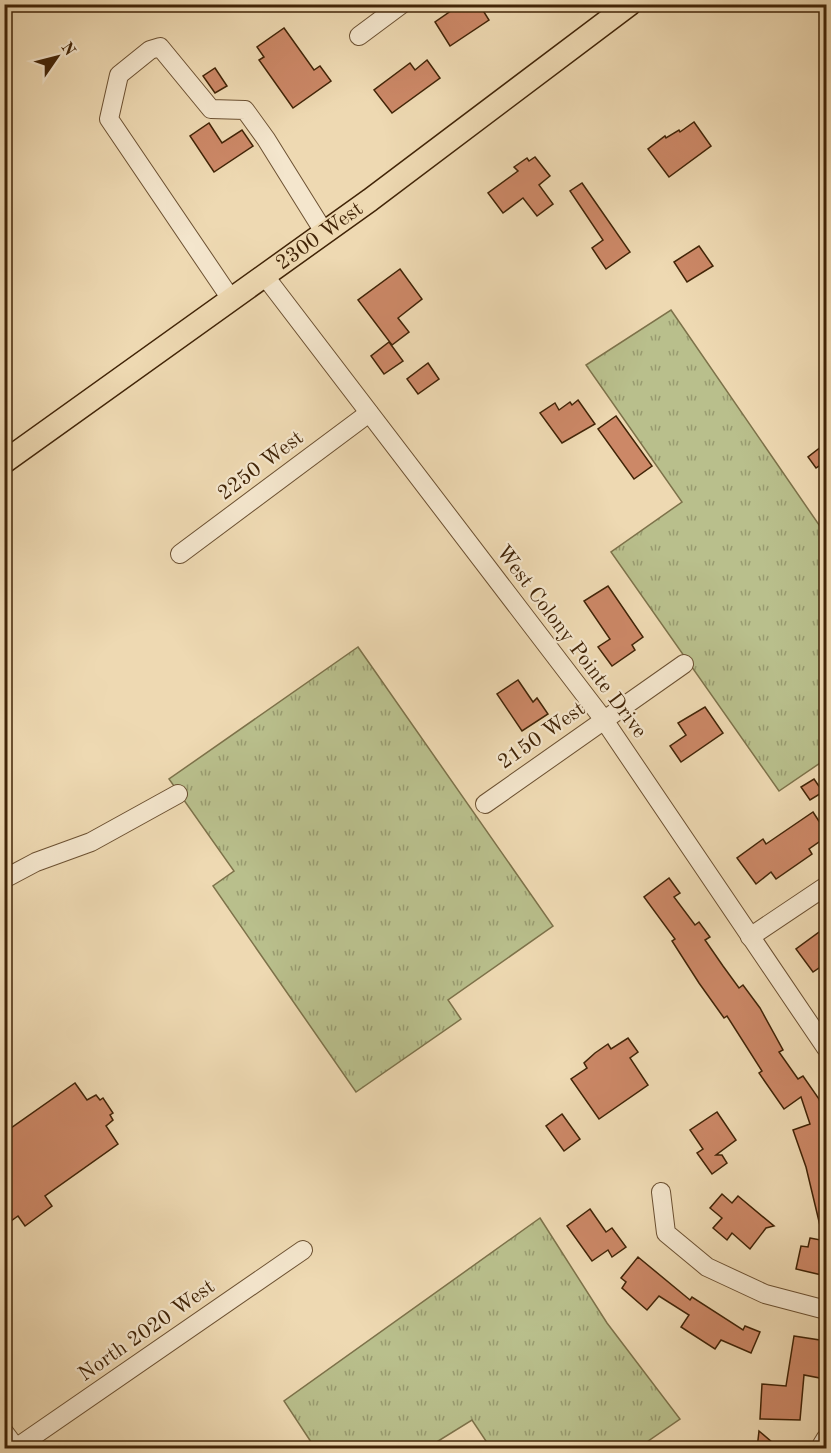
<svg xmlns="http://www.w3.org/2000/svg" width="831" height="1453" font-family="'Old Standard TT',serif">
	<defs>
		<pattern id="grass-tufts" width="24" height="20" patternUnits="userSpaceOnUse" patternTransform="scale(1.5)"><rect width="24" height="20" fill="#b9bf8c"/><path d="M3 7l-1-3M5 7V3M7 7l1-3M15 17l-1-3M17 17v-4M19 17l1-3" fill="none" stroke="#989b70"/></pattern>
	</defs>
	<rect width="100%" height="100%" fill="#eed9b2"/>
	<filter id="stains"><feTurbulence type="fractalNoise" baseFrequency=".00333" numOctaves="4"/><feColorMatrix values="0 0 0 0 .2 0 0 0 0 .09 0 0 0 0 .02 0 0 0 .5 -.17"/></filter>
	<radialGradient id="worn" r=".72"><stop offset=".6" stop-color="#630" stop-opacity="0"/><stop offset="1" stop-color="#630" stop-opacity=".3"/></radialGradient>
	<!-- grass -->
	<g fill="url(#grass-tufts)" stroke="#7d724a" stroke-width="1.5">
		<path d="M671,310l155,225v224l-47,32 -168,-239 71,-50 -96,-137z"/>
		<path d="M358,647l195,279 -105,74 13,19 -105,73 -143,-206 21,-15 -65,-92z"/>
		<path d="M540,1218l67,105 73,96 -42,29h-157l7,-4 -16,-24 -45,28h-112l-31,-47z"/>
	</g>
	<!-- building -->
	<g fill="#cc8867" stroke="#412407" stroke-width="1.5">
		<path d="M461,4h18l10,16 -39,26 -15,-24z"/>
		<path d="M284,28l30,42 6,-4 11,15 -38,27 -34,-48 5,-3 -7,-10z"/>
		<path d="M427,60l13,18 -48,35 -18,-23 36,-27 5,7z"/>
		<path d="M215,68l12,18 -12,7 -12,-17z"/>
		<path d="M694,122l17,24 -42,31 -21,-28 17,-13 1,2 13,-8 1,2z"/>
		<path d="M209,123l13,20 20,-13 11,16 -39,26 -24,-36z"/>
		<path d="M535,157l15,19 -11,9 14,19 -16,12 -14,-18 -20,15 -15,-20 30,-22 -4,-4 13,-9 2,3z"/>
		<path d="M582,183l48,69 -24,17 -14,-21 11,-8 -33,-49z"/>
		<path d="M699,246l14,20 -26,16 -13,-20z"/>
		<path d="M400,269l22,30 -24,19 11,14 -17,13 -34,-45z"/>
		<path d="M389,342l14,19 -19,13 -13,-18z"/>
		<path d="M428,363l11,16 -21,15 -11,-15z"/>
		<path d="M578,400l17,24 -33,19 -22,-30 15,-10 4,7 11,-8 2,3z"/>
		<path d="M616,416l36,50 -18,13 -36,-50z"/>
		<path d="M826,443v18l-10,7 -8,-11z"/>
		<path d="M608,586l35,51 -11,8 3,5 -23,16 -14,-19 12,-8 -26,-38z"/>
		<path d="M518,680l15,22 4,-4 11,16 -26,17 -25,-37z"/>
		<path d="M705,707l18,26 -42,29 -11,-16 16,-11 -8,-12z"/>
		<path d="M814,779l9,13 -13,8 -9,-13z"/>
		<path d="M813,812l13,20v5l-17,12 3,5 -36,25 -5,-7 -15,12 -19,-26 26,-19 3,5z"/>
		<path d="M669,878l11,15 -6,4 21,28 4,-3 11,15 -5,3 18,26 16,22 4,-3 17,23 23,42 -4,2 19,27 5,-3 16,23 7,21v114h-4l-16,-67 -13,-37 17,-6 -9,-27 -17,12 -25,-36 3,-2 -35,-55 -3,2 -25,-35 -27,-42 3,-2 -31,-42z"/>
		<path d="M826,927v36l-13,9 -17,-23z"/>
		<path d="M628,1038l10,14 -8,6 18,27 -49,34 -28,-40 16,-11 -3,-5 11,-10 13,-9 3,5z"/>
		<path d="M75,1083l12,17 9,-5 4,5 3,-2 10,15 -3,2 3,5 -7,6 12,18 -73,52 7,10 -12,9 -15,11 -7,-10 -14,10v-93z"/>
		<path d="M717,1112l19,28 -20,15h6l5,8 -15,11 -15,-21 6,-4 -13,-19z"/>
		<path d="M562,1114l18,25 -16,12 -18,-25z"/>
		<path d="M722,1194l10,9 6,-7 36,30 -8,2 -16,21 -18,-16 -5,7 -14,-12 9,-10 -12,-10z"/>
		<path d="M590,1209l16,23 6,-4 14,19 -14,10 -4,-7 -16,11 -25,-35z"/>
		<path d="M810,1238l16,3v35l-30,-7 5,-23 7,1z"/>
		<path d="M638,1257l52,43 2,-3 51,33 2,-4 15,6 -9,21 -30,-13 -6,9 -34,-22 8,-12 -30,-19 -12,14 -25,-22 4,-6 -5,-4z"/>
		<path d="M794,1336l32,5v21l-4,-1 -2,17 -16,-3 -4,45 -40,-1 2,-35 24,2z"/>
		<path d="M759,1431l21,18h-23z"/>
	</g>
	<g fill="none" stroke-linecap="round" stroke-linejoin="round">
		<defs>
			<g id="minor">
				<path d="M359,36l43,-32"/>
				<path d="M264,275l340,445 222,328"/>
				<path d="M231,299l-122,-180 10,-44 31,-25 10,-3 51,62 34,1 21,29 58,93"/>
				<path d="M180,554l189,-141"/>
				<path d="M485,804l199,-140"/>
				<path d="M4,879l32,-17 55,-20 87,-48"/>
				<path d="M750,937l76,-51"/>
				<path d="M661,1192l5,41 41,34 58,27 61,16"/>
				<path d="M4,1432l12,16"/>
				<path d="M16,1448l287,-198"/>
				<path d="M820,1448l6,-10"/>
			</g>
			<g id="major">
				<path id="s1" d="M4,462l366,-262 260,-196"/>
			</g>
		</defs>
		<!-- minor casing -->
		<use href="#minor" stroke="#6c5132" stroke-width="20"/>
		<!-- major casing -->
		<use href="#major" stroke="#412407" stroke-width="25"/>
		<!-- minor -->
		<use href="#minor" stroke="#f4e6cd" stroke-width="18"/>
		<!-- major -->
		<use href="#major" stroke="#eed9b2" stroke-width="22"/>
	</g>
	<g text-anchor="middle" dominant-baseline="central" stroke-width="4.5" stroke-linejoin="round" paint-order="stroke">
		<!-- street labels -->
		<g font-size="21" fill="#412407" stroke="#f4e6cd">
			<text stroke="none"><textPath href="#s1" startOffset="388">2300 West</textPath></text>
			<text transform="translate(261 466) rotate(-37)">2250 West</text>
			<text transform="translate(571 642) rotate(53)">West Colony Pointe Drive</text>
			<text transform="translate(542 736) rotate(-35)">2150 West</text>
			<text transform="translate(147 1331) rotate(-35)">North 2020 West</text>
		</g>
	</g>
	<!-- margin -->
	<rect width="831" height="1453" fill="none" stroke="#eed9b2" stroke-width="24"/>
	<rect x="6" y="6" width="819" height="1441" fill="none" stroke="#412407" stroke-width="3"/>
	<rect x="12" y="12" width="807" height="1429" fill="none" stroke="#412407" stroke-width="1.5"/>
	<!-- north arrow -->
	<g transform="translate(57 57) rotate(55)" stroke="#f4e6cd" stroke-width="4.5" paint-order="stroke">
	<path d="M0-4.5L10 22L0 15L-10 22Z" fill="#412407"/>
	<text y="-9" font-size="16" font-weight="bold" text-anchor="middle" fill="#412407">N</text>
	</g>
	<rect width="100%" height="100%" filter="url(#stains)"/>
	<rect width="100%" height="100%" fill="url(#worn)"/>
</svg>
